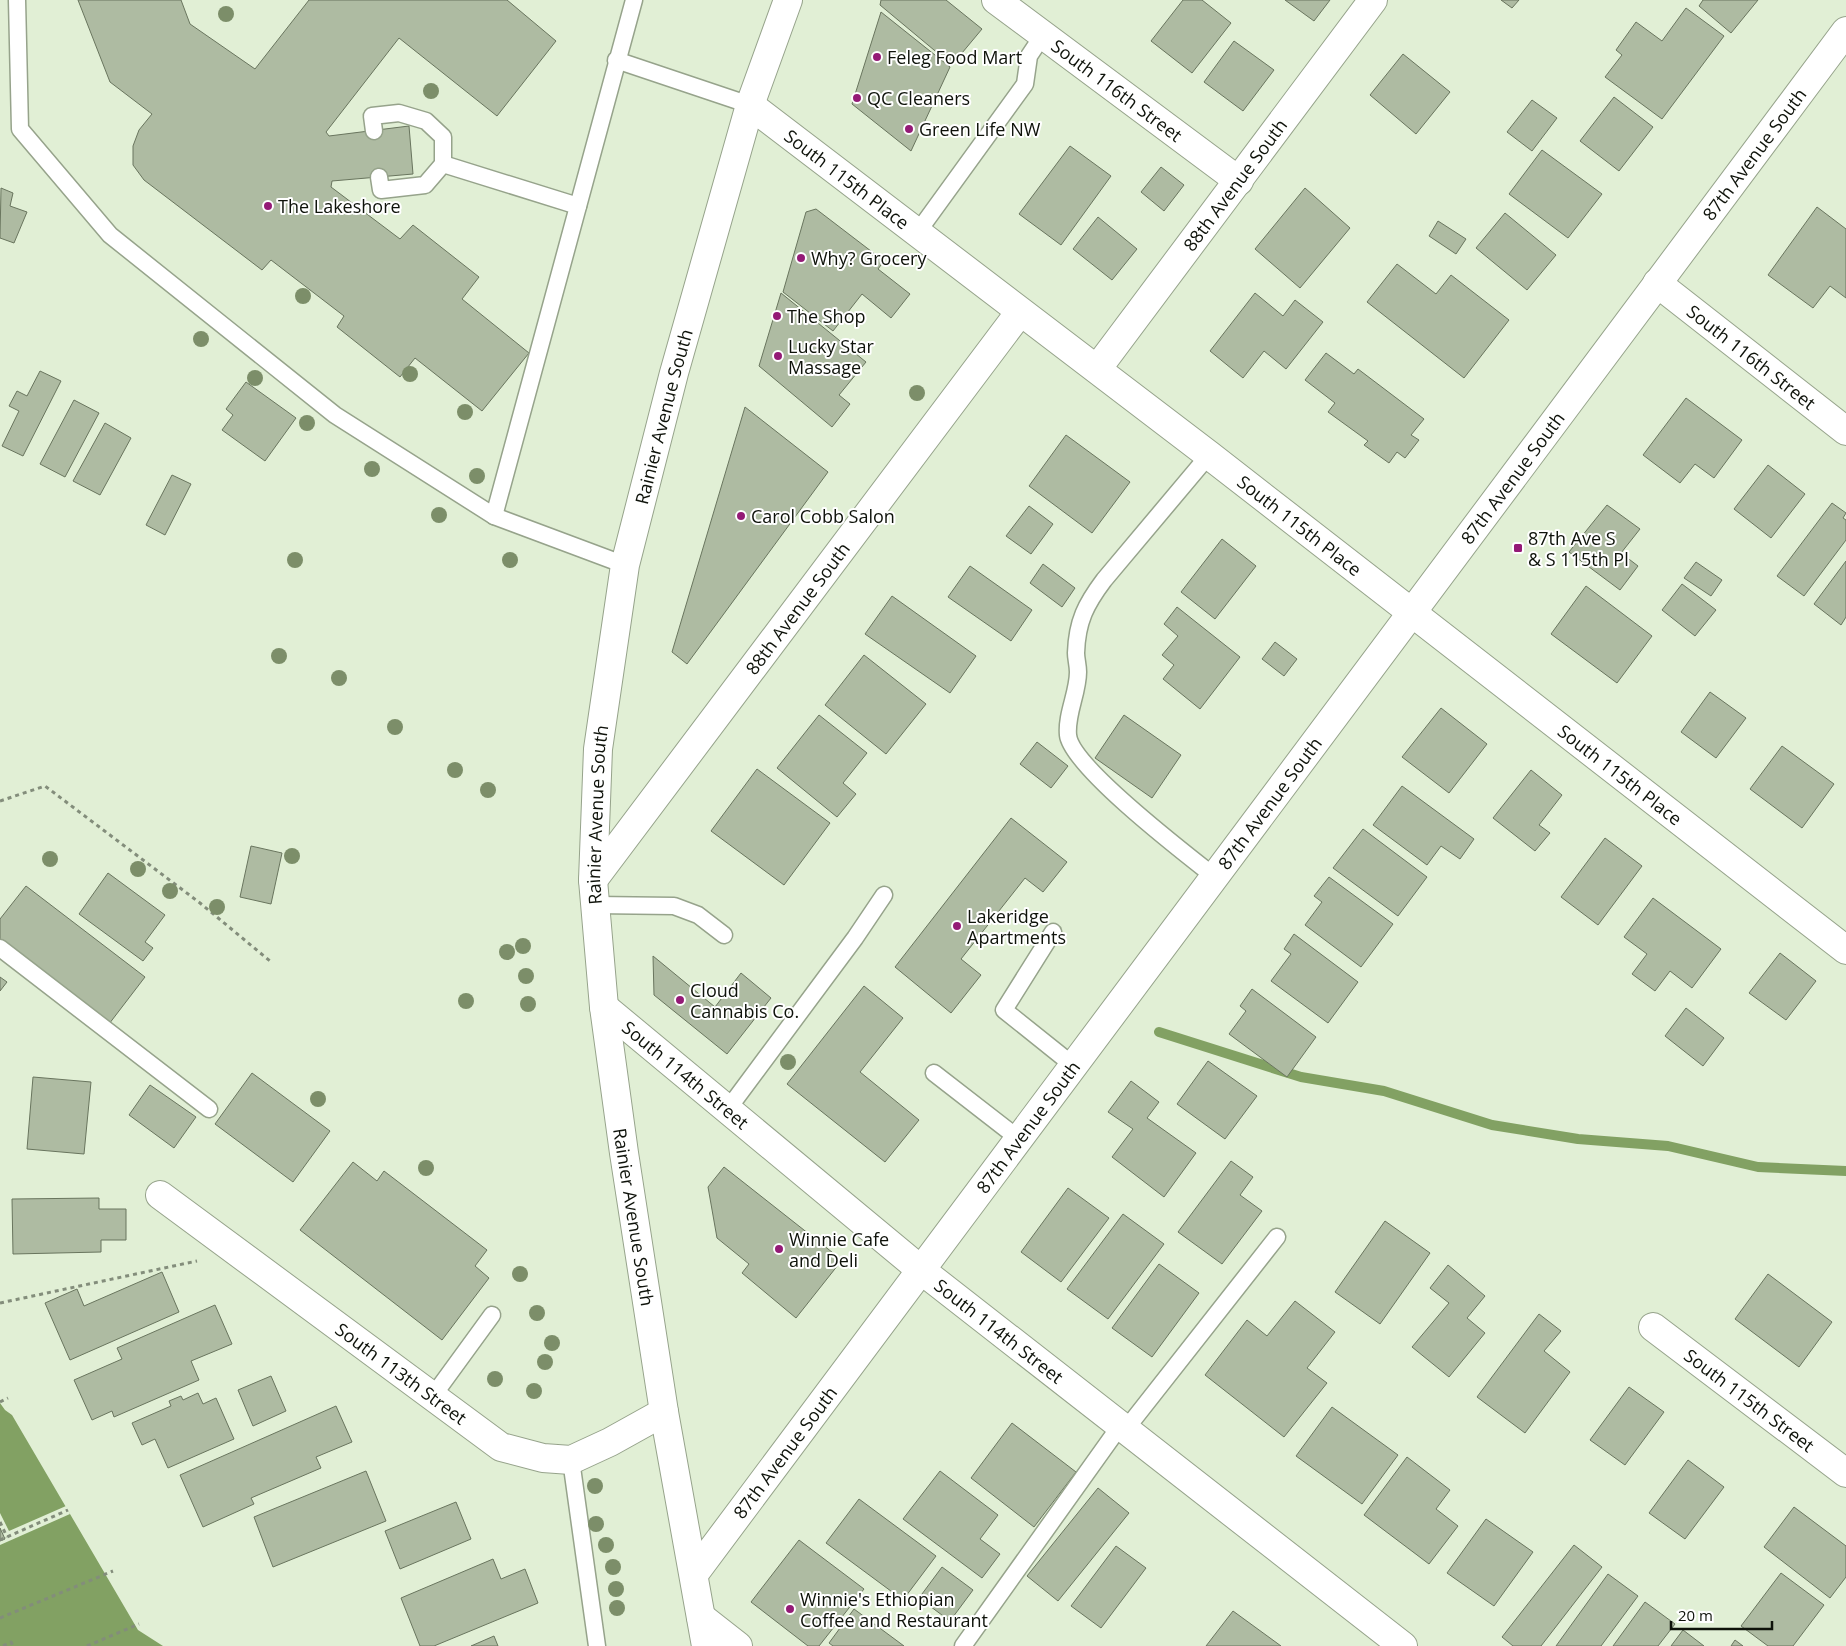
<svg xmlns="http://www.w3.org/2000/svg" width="1846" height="1646" font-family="'Open Sans',sans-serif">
	<rect width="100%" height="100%" fill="#e1efd5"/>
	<!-- water -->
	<path fill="#82a163" d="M0,1403l5,7 7,5 126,215 25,16h-163z"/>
	<!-- pier -->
	<path fill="#e1efd5" d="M66,1506l4,8 -70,31v-32l9,18z"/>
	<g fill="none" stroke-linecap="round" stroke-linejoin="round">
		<!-- stream -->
		<path stroke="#82a163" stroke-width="10" d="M1159,1032l142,45 83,14 108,34 86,14 90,7 90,21 88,4"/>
	</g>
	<!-- building -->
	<g fill="#aebba2" stroke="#69755e">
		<path d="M78,0h103l9,24 65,45 54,-69h198l49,41 -59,75 -98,-78 -73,94 3,4 80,-10 4,48 -81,7 -1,6 69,52 13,-14 66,52 -17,22 67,54 -47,58 -67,-53 -15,19 -63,-50 7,-11 -73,-56 -9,10 -118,-90 -11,-15v-19l6,-16 13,-16 -42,-32z"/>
		<path d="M881,0h65l36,29 -30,36 -72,-60z"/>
		<path d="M1183,0h19l29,23 -39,50 -41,-32z"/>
		<path d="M1285,0h45l-16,21z"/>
		<path d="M1501,0h18l-7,8z"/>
		<path d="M1703,0h55l-27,33 -32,-27z"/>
		<path d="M1686,8l38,28 -62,83 -57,-42 17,-22 -6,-5 20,-28 26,19z"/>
		<path d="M881,12l69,55 -39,84 -59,-47z"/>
		<path d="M1234,41l40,29 -31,41 -39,-29z"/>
		<path d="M1403,54l47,38 -34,42 -46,-39z"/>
		<path d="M1614,97l39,30 -34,44 -39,-30z"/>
		<path d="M1532,100l25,18 -25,33 -25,-19z"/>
		<path d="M1070,146l41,30 -50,69 -42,-31z"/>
		<path d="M1542,150l60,44 -34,44 -59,-44z"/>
		<path d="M1161,167l23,18 -20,26 -23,-19z"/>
		<path d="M1,188l12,5 -3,13 17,6 -13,31 -14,-5z"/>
		<path d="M1305,188l45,40 -50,60 -45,-39z"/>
		<path d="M1817,207l29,22v69l-16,-12 -17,22 -45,-33z"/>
		<path d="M816,209l68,52 -6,8 32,25 -19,24 -29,-24 -29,37 -50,-39 23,-80z"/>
		<path d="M1505,213l51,42 -29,35 -51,-42z"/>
		<path d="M1098,217l39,32 -25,31 -39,-31z"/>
		<path d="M1438,221l28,18 -10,15 -27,-18z"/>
		<path d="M1397,264l39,30 15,-19 58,45 -45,58 -97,-76z"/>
		<path d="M781,293l85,69 -27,33 11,9 -18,23 -73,-61z"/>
		<path d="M1255,293l28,23 12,-16 28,22 -37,47 -22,-18 -21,27 -33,-27z"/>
		<path d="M1326,353l28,21 4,-5 66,50 -13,16 8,5 -14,18 -8,-6 -8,11 -25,-18 4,-4 -40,-29 7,-9 -30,-23z"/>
		<path d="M40,371l21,10 -38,75 -21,-10 17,-35 -10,-5 8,-15 10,5z"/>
		<path d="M246,382l50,36 -31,43 -43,-31 11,-15 -7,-6z"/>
		<path d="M1686,398l56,42 -28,38 -19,-14 -15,19 -37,-28z"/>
		<path d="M74,400l25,13 -34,64 -25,-13z"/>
		<path d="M745,407l83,65 -141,192 -15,-12z"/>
		<path d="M105,423l26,15 -31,57 -27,-14z"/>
		<path d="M1066,435l64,47 -38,51 -63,-47z"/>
		<path d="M1768,465l37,29 -34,44 -37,-29z"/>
		<path d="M172,475l19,9 -26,51 -19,-10z"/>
		<path d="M1832,503l14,10 -3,5 3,2v20l-42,56 -27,-20z"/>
		<path d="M1607,505l33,24 -19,24 17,13 -18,24 -51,-38z"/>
		<path d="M1029,506l24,18 -22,30 -25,-18z"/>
		<path d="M1222,539l34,27 -41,53 -34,-27z"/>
		<path d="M1846,561v56l-5,8 -27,-21z"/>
		<path d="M1696,562l26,18 -11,16 -27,-18z"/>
		<path d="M1043,564l32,24 -13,19 -32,-24z"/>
		<path d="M970,566l62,44 -21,31 -63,-44z"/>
		<path d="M1682,584l34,26 -21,26 -33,-26z"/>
		<path d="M1586,586l66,50 -35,47 -66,-49z"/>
		<path d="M892,596l84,60 -26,37 -85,-59z"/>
		<path d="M1177,607l63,50 -40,52 -37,-30 11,-14 -12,-10 16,-19 -14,-12z"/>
		<path d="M1275,642l22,17 -13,17 -22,-17z"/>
		<path d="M864,655l62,49 -40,50 -61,-49z"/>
		<path d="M1710,692l36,26 -30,40 -35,-26z"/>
		<path d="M1441,708l46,36 -38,49 -47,-36z"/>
		<path d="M819,715l48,38 -24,30 13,11 -19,23 -60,-49z"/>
		<path d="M1124,715l57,40 -29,43 -57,-40z"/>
		<path d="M1037,742l31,24 -17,22 -31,-24z"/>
		<path d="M1782,746l52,38 -32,44 -52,-39z"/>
		<path d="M757,769l73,54 -46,62 -73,-54z"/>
		<path d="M1531,770l31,25 -23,30 11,8 -15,18 -42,-33z"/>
		<path d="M1402,786l72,53 -14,20 -19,-13 -14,19 -54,-40z"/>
		<path d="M1011,818l56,44 -24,30 -18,-14 -64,81 20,16 -30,38 -56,-46z"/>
		<path d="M1363,829l64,48 -29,39 -65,-48z"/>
		<path d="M1605,838l37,28 -44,59 -37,-28z"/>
		<path d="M251,846l31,7 -11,51 -31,-7z"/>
		<path d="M108,873l57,42 -20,27 8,6 -10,13 -64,-47z"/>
		<path d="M1329,877l64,47 -32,43 -56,-42 17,-23 -8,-6z"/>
		<path d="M26,886l119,91 -36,47 -109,-84v-21z"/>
		<path d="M1653,898l68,51 -29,39 -22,-17 -15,20 -23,-17 15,-20 -23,-17z"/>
		<path d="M1294,934l64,48 -30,41 -57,-42 20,-27 -7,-5z"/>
		<path d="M1780,953l36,28 -30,39 -37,-27z"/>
		<path d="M653,956l62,51 26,-34 30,25 -44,56 -73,-59z"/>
		<path d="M0,977l7,5 -7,9z"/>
		<path d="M864,986l39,32 -43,54 59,48 -34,42 -98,-78z"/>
		<path d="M1252,989l64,48 -29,40 -58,-43 17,-23 -6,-5z"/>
		<path d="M1686,1008l38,30 -21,28 -38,-30z"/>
		<path d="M1208,1061l49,35 -32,43 -48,-35z"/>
		<path d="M252,1073l78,58 -37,51 -78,-58z"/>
		<path d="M33,1077l58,5 -7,72 -57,-5z"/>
		<path d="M1131,1081l28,21 -12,16 49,35 -32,44 -52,-40 21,-28 -25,-17z"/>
		<path d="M150,1085l46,32 -22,31 -45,-33z"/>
		<path d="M1231,1161l22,16 -13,18 22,16 -40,53 -44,-32z"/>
		<path d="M353,1162l24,19 7,-10 103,79 -12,16 14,12 -47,62 -142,-110z"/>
		<path d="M724,1167l118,93 -46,58 -54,-45 7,-9 -32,-26 -9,-51z"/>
		<path d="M1068,1188l41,30 -48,64 -40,-30z"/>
		<path d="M99,1198v11h27v31h-25v12l-88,2 -1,-55z"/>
		<path d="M1123,1214l41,30 -56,75 -41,-30z"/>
		<path d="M1385,1221l45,32 -50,71 -45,-32z"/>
		<path d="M1159,1264l40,29 -47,64 -40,-29z"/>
		<path d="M1448,1265l37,31 -18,22 18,15 -36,44 -37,-30 37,-44 -19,-15z"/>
		<path d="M162,1272l17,40 -109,48 -25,-57 32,-14 7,17z"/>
		<path d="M1768,1274l64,48 -33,45 -64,-48z"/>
		<path d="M1295,1301l40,31 -28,36 20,15 -43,54 -79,-62 42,-55 20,16z"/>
		<path d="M215,1305l17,39 -41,17 8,19 -85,37 -2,-6 -20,9 -18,-40 48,-21 -5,-11z"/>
		<path d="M1539,1314l22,17 -17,20 26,21 -45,61 -48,-36z"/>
		<path d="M271,1376l15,35 -33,15 -15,-36z"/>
		<path d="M1629,1387l35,25 -39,53 -35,-25z"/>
		<path d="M198,1393l5,11 13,-6 18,41 -66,29 -13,-29 -13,6 -10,-22 39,-17 -2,-5 12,-5 2,4z"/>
		<path d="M336,1406l16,36 -36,15 5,11 -70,30 3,6 -51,23 -23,-52z"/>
		<path d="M1332,1407l66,48 -36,49 -66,-48z"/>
		<path d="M1012,1423l64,49 -42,55 -63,-49z"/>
		<path d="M1407,1457l43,33 -14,19 22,17 -29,38 -65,-49z"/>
		<path d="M1688,1460l36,27 -39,52 -36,-26z"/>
		<path d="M366,1471l20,50 -113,46 -19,-50z"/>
		<path d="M940,1471l58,44 -18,24 20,15 -18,24 -79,-59z"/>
		<path d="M1098,1488l31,25 -71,88 -31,-25z"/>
		<path d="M859,1499l77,57 -33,44 -77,-57z"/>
		<path d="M456,1502l15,37 -71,30 -15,-38z"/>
		<path d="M1794,1507l52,39v31l-16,21 -66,-51z"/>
		<path d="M1486,1519l47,33 -39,54 -47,-33z"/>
		<path d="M0,1528l5,11 -5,2z"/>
		<path d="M799,1540l65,49 -45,57h-11l-57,-44z"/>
		<path d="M1574,1545l28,22 -61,79h-28l-11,-9z"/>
		<path d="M1116,1546l30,22 -45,60 -30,-22z"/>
		<path d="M493,1559l8,20 24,-10 13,34 -104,43h-14l-19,-48z"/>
		<path d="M942,1567l31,23 -23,31 -31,-23z"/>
		<path d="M1781,1573l43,32 -31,41h-25l-27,-20z"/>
		<path d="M1608,1574l30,22 -37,50h-45z"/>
		<path d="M1645,1602l30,22 -17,22h-45z"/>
		<path d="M854,1609l50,37h-71l-4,-3z"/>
		<path d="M1233,1611l48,35h-75z"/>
		<path d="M1683,1630l21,16h-33z"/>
		<path d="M494,1636l4,10h-27z"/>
		<path d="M1735,1640l8,6h-12z"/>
	</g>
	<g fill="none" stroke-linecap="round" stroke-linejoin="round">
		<defs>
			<g id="service">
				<path d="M17,0l3,129 90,106 225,180 159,101 131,49"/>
				<path d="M616,60l134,45"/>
				<path d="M374,131l-2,-15 27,-3 27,8 17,16v27l-18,21 -44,5 -2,-13"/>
				<path d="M443,164l135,42"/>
				<path d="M917,233l108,-149 4,-28 14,-21"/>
				<path d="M1209,455l-105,125c-18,24 -27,41 -28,73 0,6 2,12 2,19 0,21 -12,42 -10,63 3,31 119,120 147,142"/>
				<path d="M494,516l140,-516"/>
				<path d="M595,905l79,1 24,9 26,20"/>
				<path d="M1053,932l-49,78 70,56"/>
				<path d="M0,948l209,161"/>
				<path d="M934,1073l85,66"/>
				<path d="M728,1109l127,-171 29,-43"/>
				<path d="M433,1396l59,-81"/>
				<path d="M1126,1429l151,-192"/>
				<path d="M571,1460l26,186"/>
				<path d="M963,1646l157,-220"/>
			</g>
			<g id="minor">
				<path id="s1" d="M996,0l243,181"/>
				<path id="s2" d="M750,105l459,350 637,495"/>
				<path id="s3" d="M1657,283l189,148"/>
				<path id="s4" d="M1097,369l276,-369"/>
				<path id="s5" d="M593,880l427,-568"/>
				<path id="s6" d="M604,1007l317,263 482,376"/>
				<path id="s7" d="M160,1195l341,252 42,11 28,2 39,-18 54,-30"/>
				<path id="s8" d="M1653,1327l193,146"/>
				<path id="s9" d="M694,1574l1152,-1543"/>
				<path d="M701,1617l37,29"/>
			</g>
			<g id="primary">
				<path id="s10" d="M706,1646l-42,-234 -40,-259 -20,-146 -11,-127 5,-131 27,-184 49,-192 76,-268 38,-105"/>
			</g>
		</defs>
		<!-- service casing -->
		<use href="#service" stroke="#96a38b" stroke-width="19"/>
		<!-- minor casing -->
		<use href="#minor" stroke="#96a38b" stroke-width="30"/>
		<!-- primary casing -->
		<use href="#primary" stroke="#96a38b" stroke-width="30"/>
		<!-- path -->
		<g stroke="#838d7b" stroke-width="3" stroke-dasharray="4 4" stroke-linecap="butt">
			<path d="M0,801l45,-15 155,117 70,58"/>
			<path d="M0,1303l197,-42"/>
			<path d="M0,1402l8,-4"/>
			<path d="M0,1522l7,15"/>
			<path d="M0,1540l68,-30"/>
			<path d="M0,1618l113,-47"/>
			<path d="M3,1646l8,-4 2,4"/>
			<path d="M87,1646l52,-22"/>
		</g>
		<!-- service -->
		<use href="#service" stroke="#fff" stroke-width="16"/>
		<!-- minor -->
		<use href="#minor" stroke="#fff" stroke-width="28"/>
		<!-- primary -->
		<use href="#primary" stroke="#fff" stroke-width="28"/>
	</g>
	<!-- trees -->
	<g fill="#7c8e69">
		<circle cx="226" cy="14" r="8"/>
		<circle cx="431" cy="91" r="8"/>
		<circle cx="303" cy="296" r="8"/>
		<circle cx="201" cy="339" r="8"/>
		<circle cx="410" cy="374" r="8"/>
		<circle cx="255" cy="378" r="8"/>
		<circle cx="917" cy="393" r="8"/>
		<circle cx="465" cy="412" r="8"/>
		<circle cx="307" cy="423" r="8"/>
		<circle cx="372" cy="469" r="8"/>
		<circle cx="477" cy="476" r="8"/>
		<circle cx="439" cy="515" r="8"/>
		<circle cx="295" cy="560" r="8"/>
		<circle cx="510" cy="560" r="8"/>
		<circle cx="279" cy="656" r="8"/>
		<circle cx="339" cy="678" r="8"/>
		<circle cx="395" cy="727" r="8"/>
		<circle cx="455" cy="770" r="8"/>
		<circle cx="488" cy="790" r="8"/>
		<circle cx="292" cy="856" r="8"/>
		<circle cx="50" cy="859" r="8"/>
		<circle cx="138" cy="869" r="8"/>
		<circle cx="170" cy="891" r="8"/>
		<circle cx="217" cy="907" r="8"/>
		<circle cx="523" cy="946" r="8"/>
		<circle cx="507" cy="952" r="8"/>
		<circle cx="526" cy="976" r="8"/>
		<circle cx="466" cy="1001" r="8"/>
		<circle cx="528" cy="1004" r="8"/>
		<circle cx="788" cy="1062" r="8"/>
		<circle cx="318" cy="1099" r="8"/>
		<circle cx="426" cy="1168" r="8"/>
		<circle cx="520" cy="1274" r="8"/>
		<circle cx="537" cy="1313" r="8"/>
		<circle cx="552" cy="1343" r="8"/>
		<circle cx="545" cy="1362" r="8"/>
		<circle cx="495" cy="1379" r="8"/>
		<circle cx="534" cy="1391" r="8"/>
		<circle cx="595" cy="1486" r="8"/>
		<circle cx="596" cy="1524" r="8"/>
		<circle cx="606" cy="1545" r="8"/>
		<circle cx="613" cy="1567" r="8"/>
		<circle cx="616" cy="1589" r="8"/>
		<circle cx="617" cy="1608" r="8"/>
	</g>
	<!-- markers -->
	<g fill="#941a76" stroke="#fff" stroke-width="2">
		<circle cx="877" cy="57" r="5"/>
		<circle cx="857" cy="98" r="5"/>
		<circle cx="909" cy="129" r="5"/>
		<circle cx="268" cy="206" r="5"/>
		<circle cx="801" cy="258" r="5"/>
		<circle cx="777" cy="316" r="5"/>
		<circle cx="778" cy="356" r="5"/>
		<circle cx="741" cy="516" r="5"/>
		<rect x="1513" y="543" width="10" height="10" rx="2.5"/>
		<circle cx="957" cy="926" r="5"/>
		<circle cx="680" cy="1000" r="5"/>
		<circle cx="779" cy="1249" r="5"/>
		<circle cx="790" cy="1609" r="5"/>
	</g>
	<g text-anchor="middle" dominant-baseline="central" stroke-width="4" stroke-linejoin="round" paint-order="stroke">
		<!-- poi labels -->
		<g font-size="18" fill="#0e120a" stroke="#fff" text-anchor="start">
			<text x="887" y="57">Feleg Food Mart</text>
			<text x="867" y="98">QC Cleaners</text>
			<text x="919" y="129">Green Life NW</text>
			<text x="278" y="206">The Lakeshore</text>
			<text x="811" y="258">Why? Grocery</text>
			<text x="787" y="316">The Shop</text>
			<text x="788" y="346">Lucky Star<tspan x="788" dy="21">Massage</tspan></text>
			<text x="751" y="516">Carol Cobb Salon</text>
			<text x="1528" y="538">87th Ave S<tspan x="1528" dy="21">&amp; S 115th Pl</tspan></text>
			<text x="967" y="916">Lakeridge<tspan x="967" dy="21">Apartments</tspan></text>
			<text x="690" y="990">Cloud<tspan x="690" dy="21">Cannabis Co.</tspan></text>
			<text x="789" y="1239">Winnie Cafe<tspan x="789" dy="21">and Deli</tspan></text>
			<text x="800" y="1599">Winnie's Ethiopian<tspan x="800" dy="21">Coffee and Restaurant</tspan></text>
		</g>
		<!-- street labels -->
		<g font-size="18" fill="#0e120a" stroke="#fff">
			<text stroke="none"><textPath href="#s1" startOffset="151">South 116th Street</textPath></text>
			<text stroke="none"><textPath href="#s9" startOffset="1772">87th Avenue South</textPath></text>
			<text stroke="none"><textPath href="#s2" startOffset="122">South 115th Place</textPath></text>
			<text stroke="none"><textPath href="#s4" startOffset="230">88th Avenue South</textPath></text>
			<text stroke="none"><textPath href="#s3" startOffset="120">South 116th Street</textPath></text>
			<text stroke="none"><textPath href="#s10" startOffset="1245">Rainier Avenue South</textPath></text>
			<text stroke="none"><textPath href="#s9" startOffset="1368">87th Avenue South</textPath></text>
			<text stroke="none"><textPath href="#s2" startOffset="692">South 115th Place</textPath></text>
			<text stroke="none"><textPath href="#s5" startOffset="340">88th Avenue South</textPath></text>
			<text stroke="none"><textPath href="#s2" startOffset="1098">South 115th Place</textPath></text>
			<text stroke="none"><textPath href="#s9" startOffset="962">87th Avenue South</textPath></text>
			<text stroke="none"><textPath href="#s10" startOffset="840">Rainier Avenue South</textPath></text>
			<text stroke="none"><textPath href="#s6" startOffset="106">South 114th Street</textPath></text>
			<text stroke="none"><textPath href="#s9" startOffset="558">87th Avenue South</textPath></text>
			<text transform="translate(634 1217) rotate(81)">Rainier Avenue South</text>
			<text stroke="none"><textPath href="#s6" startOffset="511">South 114th Street</textPath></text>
			<text stroke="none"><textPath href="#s7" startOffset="300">South 113th Street</textPath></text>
			<text stroke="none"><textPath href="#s8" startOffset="121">South 115th Street</textPath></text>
			<text stroke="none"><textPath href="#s9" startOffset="152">87th Avenue South</textPath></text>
		</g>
	</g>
	<!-- scale -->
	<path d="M1671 1621v8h101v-8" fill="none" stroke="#0e120a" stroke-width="2.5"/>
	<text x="1678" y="1621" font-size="15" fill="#0e120a" stroke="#ffffff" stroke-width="4" paint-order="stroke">20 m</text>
</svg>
